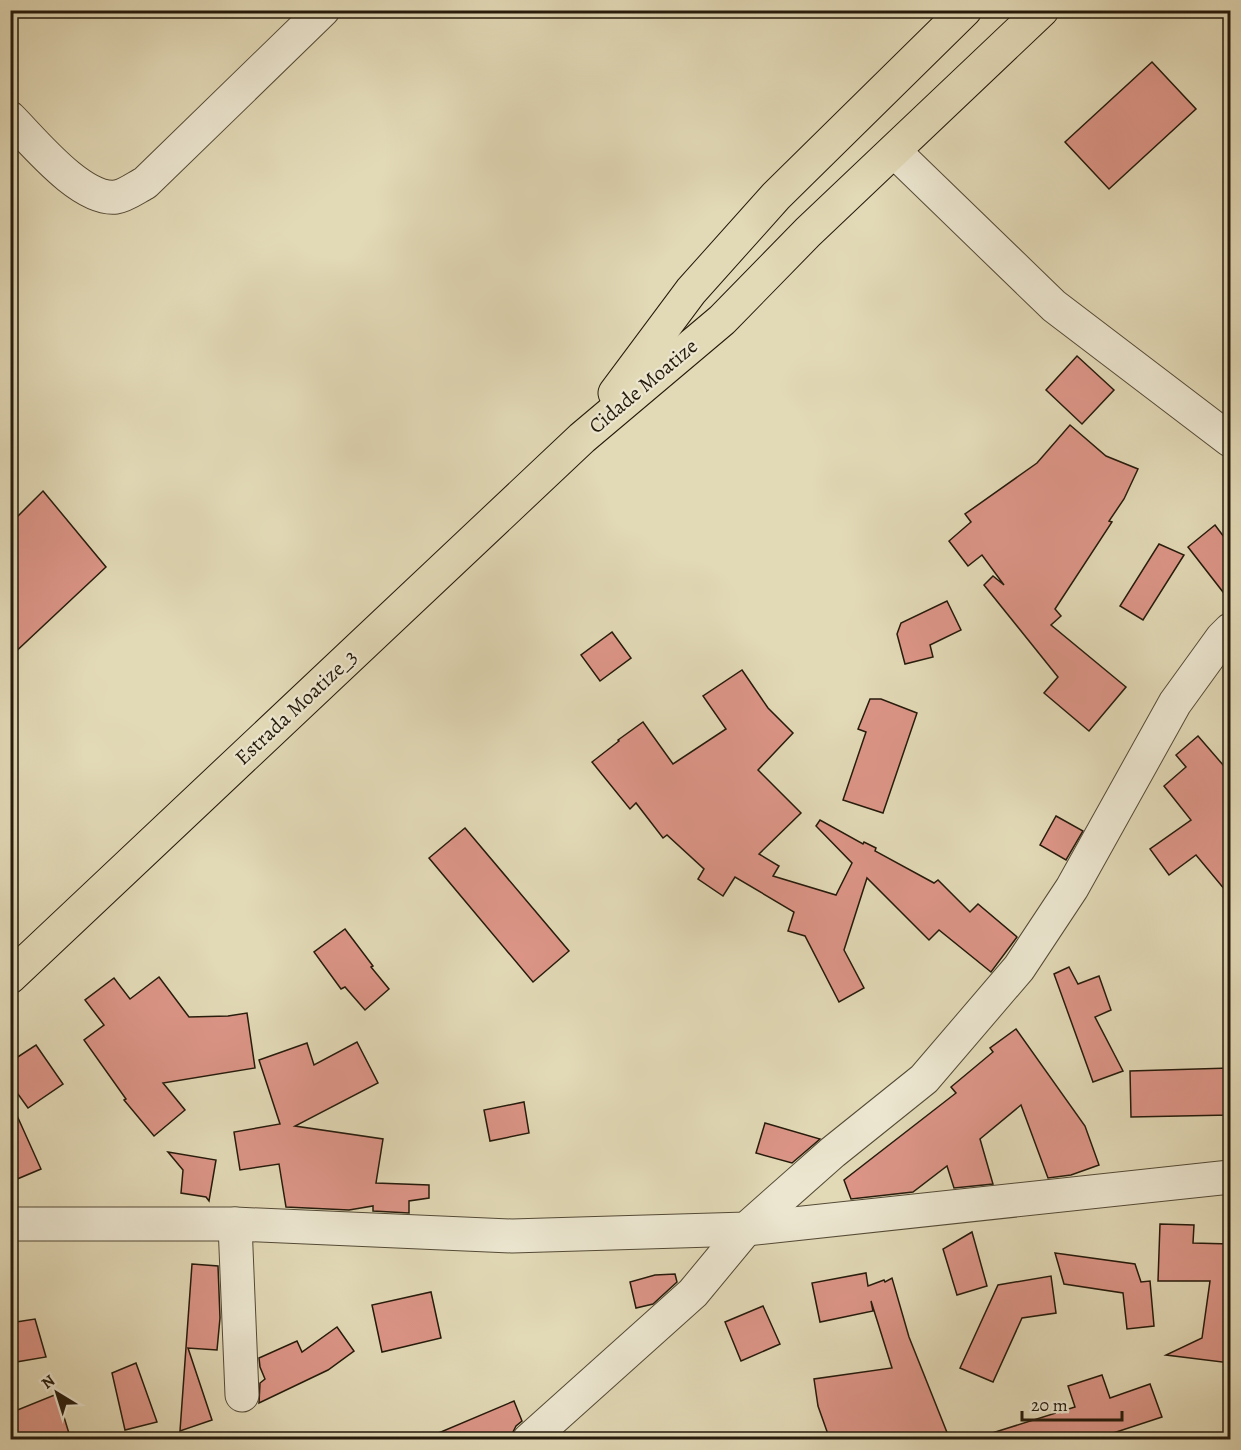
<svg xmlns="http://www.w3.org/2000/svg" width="1241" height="1450" font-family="Alegreya,serif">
	<rect width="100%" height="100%" fill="#e2d9b6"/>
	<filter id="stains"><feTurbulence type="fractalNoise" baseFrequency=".00333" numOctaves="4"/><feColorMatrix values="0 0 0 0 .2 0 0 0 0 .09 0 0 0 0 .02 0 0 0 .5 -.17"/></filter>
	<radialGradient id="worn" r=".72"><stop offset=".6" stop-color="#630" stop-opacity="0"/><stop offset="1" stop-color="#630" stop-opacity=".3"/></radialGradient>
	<!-- building -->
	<g fill="#dc9587" stroke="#251a0b" stroke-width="1.5">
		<path d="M1152,62l44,47 -87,80 -44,-47z"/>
		<path d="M1077,356l37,34 -32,34 -36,-34z"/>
		<path d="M1070,425l36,31 32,13 -14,30 -15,22 3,1 -57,87 6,7 -10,9 75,62 -37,44 -45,-38 14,-16 -74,-92 9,-9 11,9 -22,-30 -14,11 -19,-25 22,-19 -6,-8 72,-51z"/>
		<path d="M43,491l63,76 -96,90v-133z"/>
		<path d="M1215,525l15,20v56l-42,-54z"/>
		<path d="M1159,544l25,11 -41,65 -23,-14z"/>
		<path d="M947,601l14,29 -31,15 3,12 -28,7 -8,-30 4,-11z"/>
		<path d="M612,632l19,26 -31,23 -19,-26z"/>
		<path d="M742,670l26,38 25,25 -35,37 43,43 -42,41 20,12 -6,10 63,19 16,-32 -36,-37 4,-6 43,24 1,-2 12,6 -1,3 59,32 4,-3 32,32 8,-8 39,33 -26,35 -52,-42 -10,10 -62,-62 -23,72 20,38 -25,14 -34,-66 -17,-5 6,-19 -59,-35 -12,19 -25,-17 6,-10 -37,-34 -4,3 -27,-35 -6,6 -38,-47 27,-21 -1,-1 25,-18 30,42 53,-35 -23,-33z"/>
		<path d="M870,699h11l36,14 -34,100 -40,-13 23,-68 -8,-3z"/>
		<path d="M1198,736l32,37v123l-34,-41 -27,20 -19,-26 41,-29 -27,-34 22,-19 -10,-12z"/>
		<path d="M1056,816l27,15 -17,29 -26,-15z"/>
		<path d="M465,828l104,123 -36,31 -104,-124z"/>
		<path d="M345,929l28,37 -2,1 18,22 -24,21 -20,-23 -4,2 -27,-37z"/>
		<path d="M1069,967l9,17 21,-8 12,34 -16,7 28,54 -30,11 -39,-108z"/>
		<path d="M159,977l30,40 39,-1 19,-3 8,55 -92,15 22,27 -31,26 -30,-36 2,-1 -42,-59 20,-15 -19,-25 29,-22 16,21z"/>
		<path d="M1016,1029l69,97 14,39 -28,10 -23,3 -27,-73 -41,34 13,45 -39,4 -7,-22 -34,26 -62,7 -7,-19 112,-87 -5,-6 42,-35 -3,-4z"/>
		<path d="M357,1042l21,41 -83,43 88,13 -7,44 53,2v13l-20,3v12l-36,-2v-5l-24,4 -63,-3 -7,-43 -39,6 -6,-38 46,-8 -21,-64 48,-17 7,22z"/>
		<path d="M36,1045l27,39 -35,24 -18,-25v-21z"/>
		<path d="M1230,1068v47l-99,2 -1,-46z"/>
		<path d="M10,1100l31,69 -31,13z"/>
		<path d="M524,1102l5,31 -39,8 -6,-31z"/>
		<path d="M765,1123l55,16 -28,24 -36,-10z"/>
		<path d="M168,1152l48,8 -7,41 -3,-4 -25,-4 2,-23z"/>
		<path d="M1160,1224l34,1 -1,18 37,1v119l-64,-8 36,-17 8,-57h-52z"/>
		<path d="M972,1232l15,54 -30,9 -14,-46z"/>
		<path d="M1055,1253l80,11 6,18 9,-1 4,45 -27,3 -4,-36 -59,-9z"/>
		<path d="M192,1264l26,2 2,52 -3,32 -29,-2 24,72 -32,11z"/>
		<path d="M866,1273l2,13 16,-6 1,2 7,-4 17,59 41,103h-120l-12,-34 -4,-27 78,-11 -21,-67 2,10 -53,11 -8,-39z"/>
		<path d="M675,1274l2,8 -24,22 -17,4 -6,-26 25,-7z"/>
		<path d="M1051,1276l5,37 -34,5 -29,64 -33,-14 38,-83z"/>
		<path d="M431,1292l10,46 -59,14 -10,-47z"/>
		<path d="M763,1306l17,38 -39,17 -16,-39z"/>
		<path d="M35,1319l11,38 -36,6v-40z"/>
		<path d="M337,1327l17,24 -26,19 -69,33 1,-20 5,-4 -5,-12 -1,-9 38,-17 5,11z"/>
		<path d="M136,1363l21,59 -32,8 -13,-57z"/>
		<path d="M1102,1375l8,23 40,-14 12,33 -70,23h-99l-1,-7 83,-26 -7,-21z"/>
		<path d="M57,1394l14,46h-61v-27z"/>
		<path d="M514,1401l8,20 -6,5 -5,10 -8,4h-81z"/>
	</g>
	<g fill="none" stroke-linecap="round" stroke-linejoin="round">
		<defs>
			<g id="minor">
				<path d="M10,118c23,23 71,83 106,79 9,-1 21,-10 29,-14l178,-173"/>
				<path d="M894,151l160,155 176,134"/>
				<path d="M10,1224h225l277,12 234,-7 484,-52"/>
				<path d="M235,1224l7,171"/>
				<path d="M529,1440l164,-147 53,-64 87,-77 91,-73 95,-111 53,-80 103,-185 47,-65 8,-8"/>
			</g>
			<g id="trunk">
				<path d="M615,393l76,-102 85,-95 189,-186"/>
				<path d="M10,977l572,-539 140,-118 86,-88 234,-222"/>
			</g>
		</defs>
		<!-- minor casing -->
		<use href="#minor" stroke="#544a36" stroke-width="35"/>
		<!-- trunk casing -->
		<use href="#trunk" stroke="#251a0b" stroke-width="35"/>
		<!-- minor -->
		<use href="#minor" stroke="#ece6d0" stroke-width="33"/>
		<!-- trunk -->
		<use href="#trunk" stroke="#e2d9b6" stroke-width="33"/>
	</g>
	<g text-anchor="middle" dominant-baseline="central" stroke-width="4.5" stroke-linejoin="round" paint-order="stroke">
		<!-- street labels -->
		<g font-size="21" fill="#251a0b" stroke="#ece6d0">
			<text transform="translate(643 386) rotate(-40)">Cidade Moatize</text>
			<text transform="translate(296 707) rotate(-43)">Estrada Moatize_3</text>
		</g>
	</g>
	<!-- margin -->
	<rect width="1241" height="1450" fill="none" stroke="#e2d9b6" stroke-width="36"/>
	<rect x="12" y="12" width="1217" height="1426" fill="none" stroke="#251a0b" stroke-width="3"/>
	<rect x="18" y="18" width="1205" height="1414" fill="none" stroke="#251a0b" stroke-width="1.5"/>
	<!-- north arrow -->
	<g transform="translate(57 1393) rotate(322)" stroke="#ece6d0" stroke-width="4.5" paint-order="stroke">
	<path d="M0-4.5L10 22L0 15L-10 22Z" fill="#251a0b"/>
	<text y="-9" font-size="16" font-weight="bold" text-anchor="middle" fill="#251a0b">N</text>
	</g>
	<!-- scale -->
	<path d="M1022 1411v9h100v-9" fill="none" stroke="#251a0b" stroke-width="3"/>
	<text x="1031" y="1411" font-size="18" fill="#251a0b" stroke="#ece6d0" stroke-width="4.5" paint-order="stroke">20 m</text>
	<rect width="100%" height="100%" filter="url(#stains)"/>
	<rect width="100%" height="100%" fill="url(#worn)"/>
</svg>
